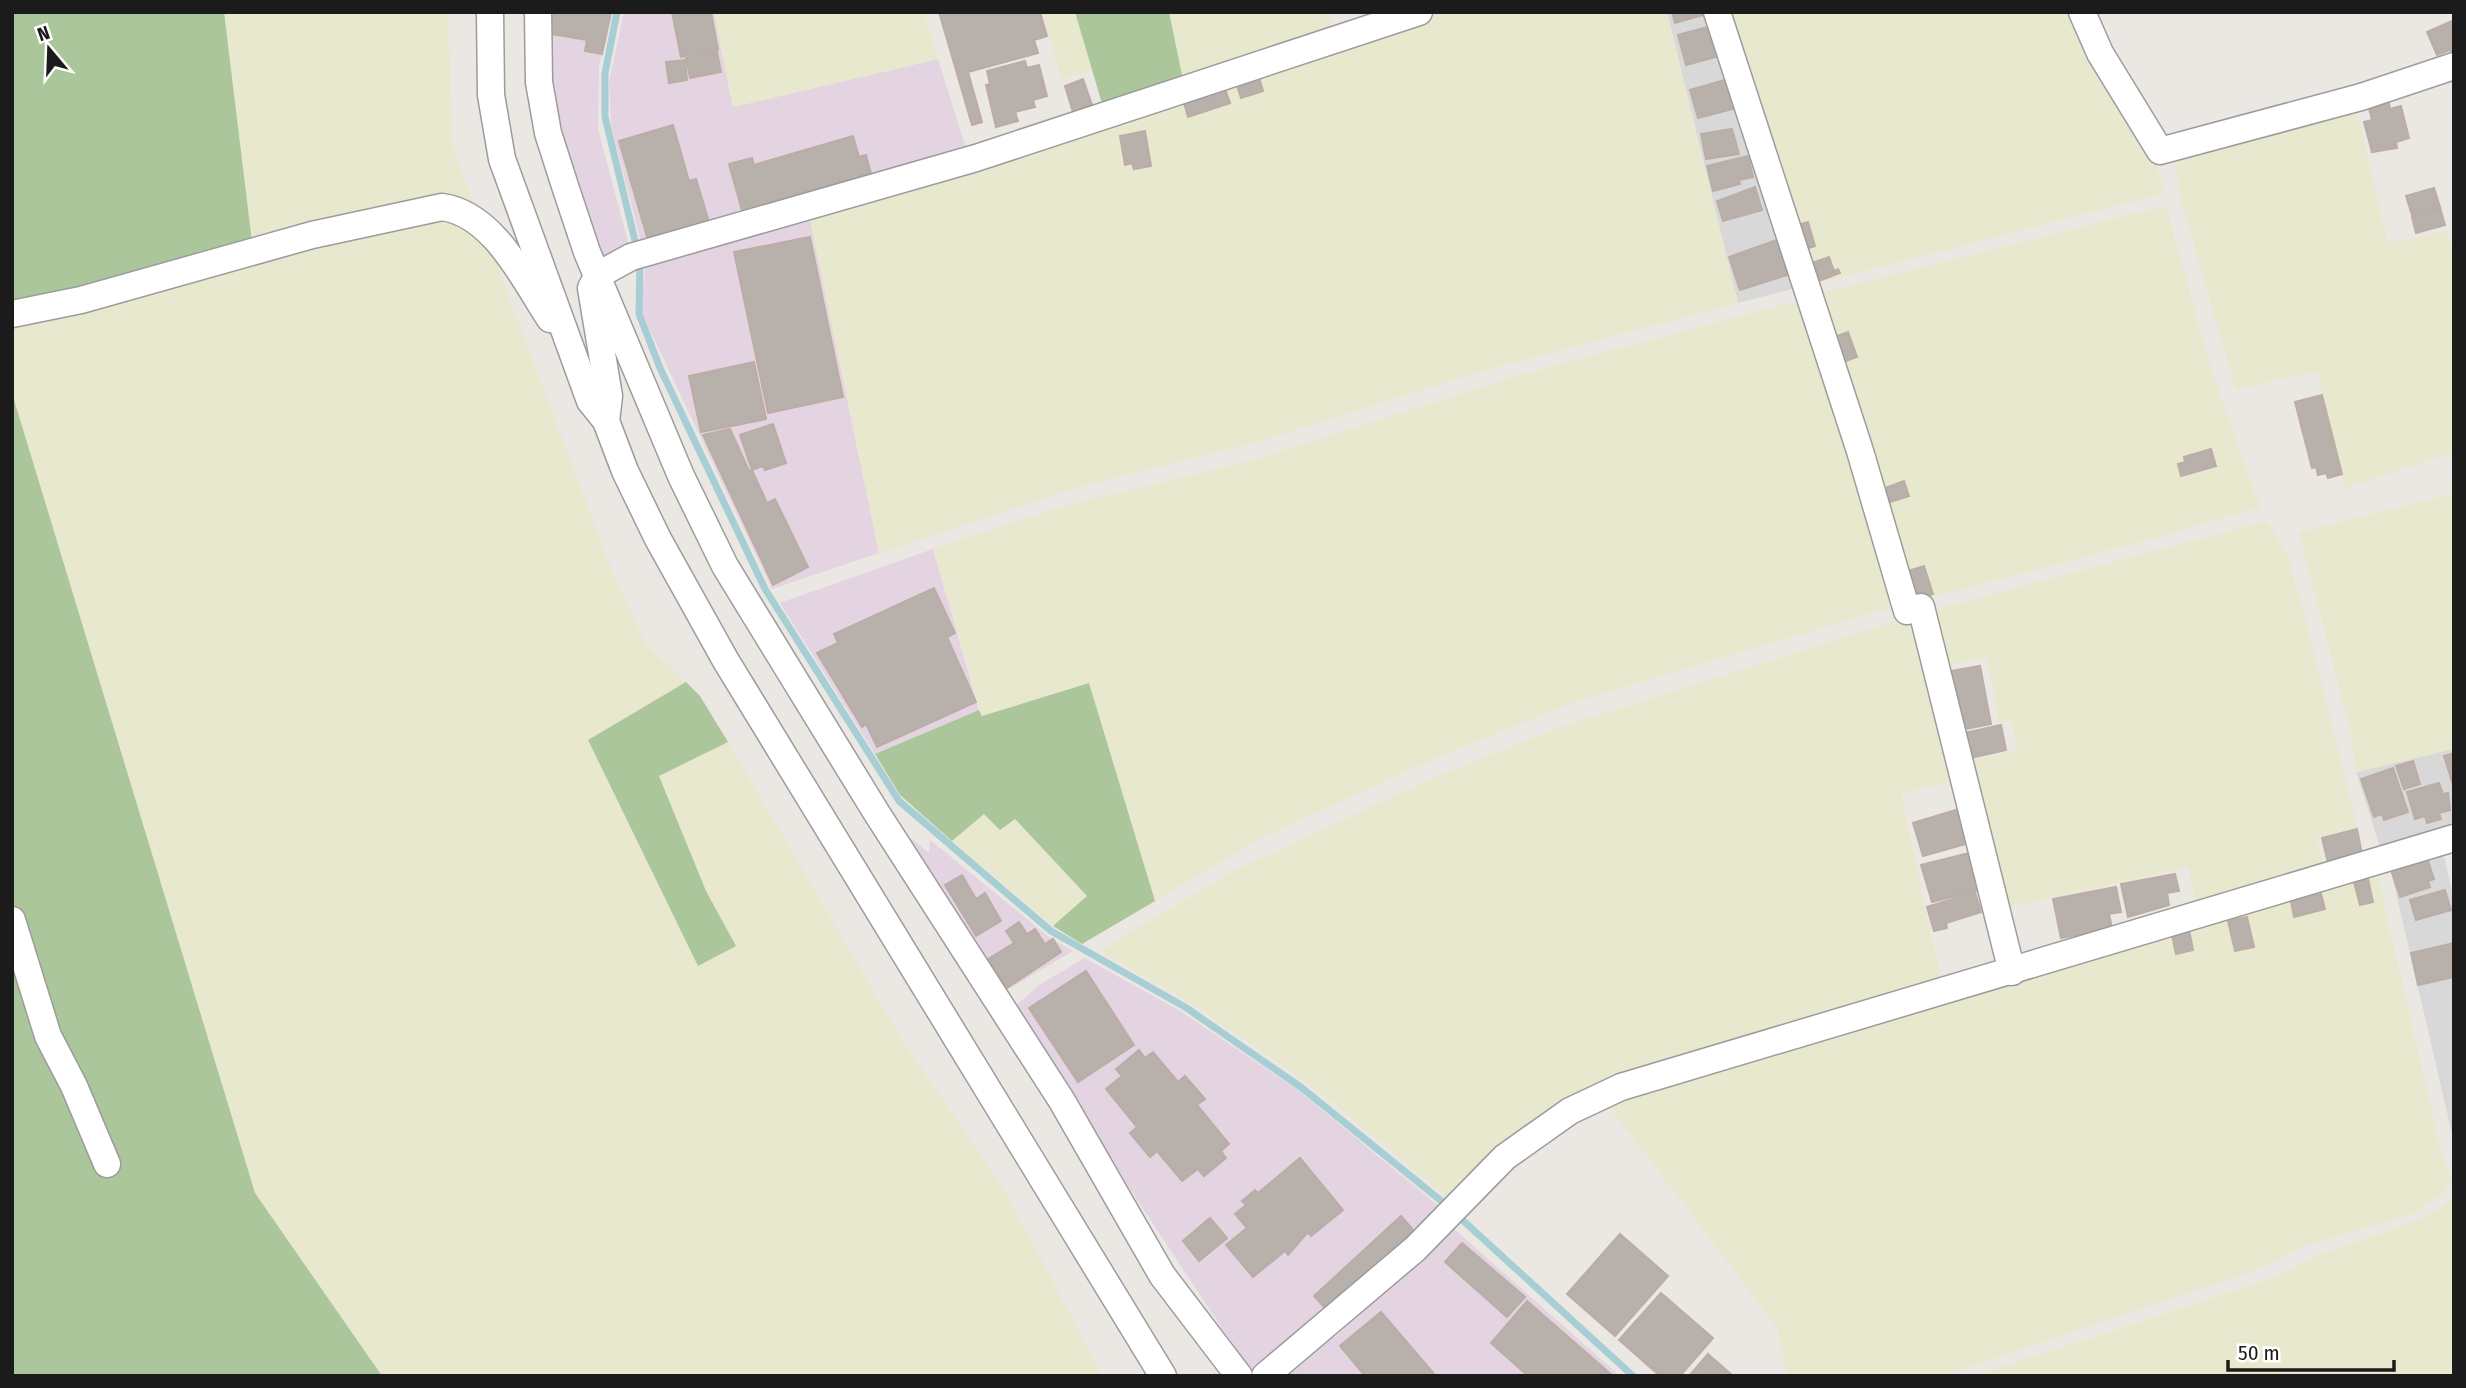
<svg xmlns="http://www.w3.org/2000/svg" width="2466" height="1388" font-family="'Fira Sans Condensed',sans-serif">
	<rect width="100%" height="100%" fill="#ebe7e2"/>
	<!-- residential -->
	<g fill="#d9d8d8">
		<path d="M1667,12h44l88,275 -61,16z"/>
		<path d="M2454,749v78l-73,23 -25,-78z"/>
		<path d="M2442,847l12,54v241l-65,-279z"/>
	</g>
	<!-- industrial -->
	<g fill="#e4d4e2">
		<path d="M545,12h68l-14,55 -1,62 32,121 -22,7 -13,-8 -40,-122z"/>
		<path d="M624,12h90l19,95 205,-48 29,93 -325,94 -31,-121 -2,-43z"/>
		<path d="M809,215l70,338 -107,36 -130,-276v-16l4,-35z"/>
		<path d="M933,549l46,161 -104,44 -95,-151z"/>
		<path d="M904,833l25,20 1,-13 119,97 24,14 -61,36 -14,4z"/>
		<path d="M1085,958l95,53 118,79 144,119 -180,160h-13l-119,-180 -95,-154 -23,-26 27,-24z"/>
		<path d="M1453,1228l167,148h-340l47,-42 7,4z"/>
	</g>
	<!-- farmland -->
	<g fill="#e8e8cf">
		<path d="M224,12h224l4,133 161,429 34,72 39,36 -98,58 110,226 38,-21 -30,-54 -47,-115 69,-34 174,298 105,154 95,182h-720l-127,-183 -243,-800v-75l240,-76z"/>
		<path d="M714,12h210l14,47 -205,48z"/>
		<path d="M1043,12h32l17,58 -31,9z"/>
		<path d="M1169,12h158l6,17 -150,51z"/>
		<path d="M1441,12h226l71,291 -266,71 -204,65 -190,48 -199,66 -70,-338z"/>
		<path d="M1724,12h350l81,149 10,32 -354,92z"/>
		<path d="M2356,109l32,134 59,-12 7,27v194l-109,36 -28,-117 -81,19 -55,-190 -8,-44z"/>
		<path d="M2166,206l45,163 49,138 -112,33 -230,61 -105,-306z"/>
		<path d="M1801,300l95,306 -325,97 -144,59 -166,76 -106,63 -66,-218 -107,33 -49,-167 135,-44 192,-47 263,-84z"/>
		<path d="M2454,493v256l-98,23 -5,-40 -52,-199z"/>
		<path d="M2267,521l19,32 15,50 56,224 -40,10 7,30 -127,38 -9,-38 -185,42 -37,-148 51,-10 -5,-30 -12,2 -14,-66 -42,9 -12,-49 5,-8z"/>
		<path d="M1906,618l11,6 37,157 -53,12 40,186 -336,105 -73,37 -85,76 -131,-108 -125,-86 -86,-49 -2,-4 12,-9 119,-70 192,-90 128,-52z"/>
		<path d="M984,814l31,5 72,78 -34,29 -101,-85z"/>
		<path d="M2376,869l66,286 10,24 -8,13 -32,22 -105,31 -45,23 -320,108h-155l-10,-49 -168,-221 62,-24z"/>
		<path d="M2454,1195v181h-479l298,-98 41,-21 102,-36 23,-12z"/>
	</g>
	<!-- forest -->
	<g fill="#acc69b">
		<path d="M12,12h212l28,230 -240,76z"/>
		<path d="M1075,12h94l14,68 -80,27z"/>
		<path d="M12,393l243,800 127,183h-370z"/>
		<path d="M686,682l14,14 28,46 -69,34 47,115 30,55 -38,20 -110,-226z"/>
		<path d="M1089,683l66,218 -73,43 -29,-18 34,-30 -72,-77 -15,11 -16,-16 -32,27 -52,-46 -25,-41 104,-44 3,6z"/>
	</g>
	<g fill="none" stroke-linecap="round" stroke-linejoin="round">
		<!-- stream -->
		<g stroke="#a7ced4" stroke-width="7">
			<path d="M617,12l-12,61v44l32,132"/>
			<path d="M640,261l-1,53 21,54 105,221 134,212 152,130 134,76 117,81 143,116 188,172"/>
		</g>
	</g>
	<!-- building -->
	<g fill="#b8b0ab" stroke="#bbada6" stroke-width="2">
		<path d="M550,12h61l-9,42 -17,-3 2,-11 -36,-6z"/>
		<path d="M672,12h39l7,38 -37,7z"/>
		<path d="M939,12h101l7,24 -13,4 4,13 -70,19 14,50 -10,3z"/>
		<path d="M1672,12h33l1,2 -31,9z"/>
		<path d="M2454,20v34l-4,-4 -13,5 -10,-23z"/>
		<path d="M1711,26l8,30 -33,9 -8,-30z"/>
		<path d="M717,52l4,20 -31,6 -4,-20z"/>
		<path d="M685,60l2,20 -18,3 -3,-21z"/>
		<path d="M1025,61l2,7 12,-3 8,31 -14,4 2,7 -20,5 3,9 -22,6 -10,-42 4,-1 -3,-13z"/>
		<path d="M1258,74l5,17 -22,7 -5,-16z"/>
		<path d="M1083,79l9,26 -19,7 -8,-26z"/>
		<path d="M1728,79l8,29 -38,10 -8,-28z"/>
		<path d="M1224,86l6,17 -42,14 -5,-18z"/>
		<path d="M2389,103l1,6 11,-3 8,32 -13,4 1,6 -25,4 -8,-30 8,-2 -3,-12z"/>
		<path d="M673,125l16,56 7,-2 13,43 -61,18 -29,-99z"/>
		<path d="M1732,129l7,25 -33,5 -5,-25z"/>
		<path d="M1145,131l6,35 -17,3 -2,-6 -7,2 -5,-29z"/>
		<path d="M853,136l6,21 7,-2 6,22 -129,37 -14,-50 23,-6 2,7z"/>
		<path d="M1748,156l5,21 -14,3 1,4 -27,7 -6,-25z"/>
		<path d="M1755,187l7,23 -39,11 -6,-20z"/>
		<path d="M2434,188l6,19 -28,8 -6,-19z"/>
		<path d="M2440,208l5,17 -29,8 -4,-16z"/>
		<path d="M1808,222l7,24 -13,4 -7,-24z"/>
		<path d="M810,237l33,160 -75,16 -34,-161z"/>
		<path d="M1779,239l11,35 -50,16 -11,-33z"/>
		<path d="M1829,257l5,14 4,-2 2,4 -24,9 -7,-18z"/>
		<path d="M1848,332l9,25 -19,7 -9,-25z"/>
		<path d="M754,362l12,57 -65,13 -12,-56z"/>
		<path d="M2322,395l20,79 -14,4 -2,-5 -8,2 -2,-8 -4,1 -17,-66z"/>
		<path d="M773,424l13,39 -21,7 -2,-4 -11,4 -12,-35z"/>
		<path d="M730,429l19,42 3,-1 15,33 8,-4 33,68 -35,18 -70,-150z"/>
		<path d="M2211,449l5,17 -35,10 -3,-12 7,-2 -1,-5z"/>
		<path d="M1904,481l5,15 -19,6 -5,-14z"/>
		<path d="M1924,566l9,28 -19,5 -9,-27z"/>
		<path d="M934,588l21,45 -8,4 29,65 -99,45 -11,-23 -4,3 -45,-74 21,-10 -4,-9z"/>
		<path d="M1980,666l11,58 -31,6 -15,-58z"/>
		<path d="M2001,725l5,25 -40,9 -6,-25z"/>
		<path d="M2454,753v35l-10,-32z"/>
		<path d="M2413,761l7,23 -16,5 -8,-23z"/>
		<path d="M2393,768l15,44 -24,8 -2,-6 -8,3 -13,-38z"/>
		<path d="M2439,783l4,11 5,-1 2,17 -11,3 2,6 -14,4 -2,-7 -10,3 -8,-27z"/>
		<path d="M1959,809l10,34 -46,13 -10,-33z"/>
		<path d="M2357,829l5,25 -34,9 -6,-25z"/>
		<path d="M1969,853l10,37 -47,12 -11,-37z"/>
		<path d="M2427,858l7,21 -6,2 2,6 -30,10 -9,-27z"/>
		<path d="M2175,874l4,17 -12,2 2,12 -41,12 -7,-33z"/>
		<path d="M962,875l14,24 9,-6 16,28 -25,15 -31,-51z"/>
		<path d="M2368,879l5,23 -13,3 -6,-23z"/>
		<path d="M2116,887l5,25 -12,2 3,14 -51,10 -8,-39z"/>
		<path d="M2445,890l6,20 -35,10 -6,-20z"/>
		<path d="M1975,892l6,20 -35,11 1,5 -13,3 -7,-24z"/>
		<path d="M2321,894l4,15 -31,8 -3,-16z"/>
		<path d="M2247,917l7,30 -19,4 -7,-30z"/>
		<path d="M1019,922l8,12 8,-5 10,15 8,-5 8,13 -54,36 -19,-29 26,-16 -8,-12z"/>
		<path d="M2189,930l4,20 -17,4 -4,-19z"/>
		<path d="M2454,943v34l-36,8 -7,-32z"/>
		<path d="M1086,971l48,74 -56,37 -49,-74z"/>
		<path d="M1139,1050l6,8 8,-6 25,30 7,-6 20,23 -8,6 32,39 -8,7 5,7 -22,18 -6,-7 -16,12 -25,-30 -7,6 -20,-24 7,-6 -31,-38 16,-13 -6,-7z"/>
		<path d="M1300,1158l43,52 -32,26 -3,-4 -20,23 -3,-4 -32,26 -27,-32 21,-17 -12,-14 11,-9 -4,-4 13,-11 3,3z"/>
		<path d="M1401,1216l13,15 -87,79 -13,-14z"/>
		<path d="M1210,1218l17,20 -28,23 -16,-20z"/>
		<path d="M1620,1234l48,42 -53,60 -48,-42z"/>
		<path d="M1462,1243l63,54 -18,20 -62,-55z"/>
		<path d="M1661,1293l52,45 -33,38h-20l-41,-36z"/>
		<path d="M1527,1301l86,75h-85l-37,-33z"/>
		<path d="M1381,1312l54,63 -1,1h-69l-25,-30z"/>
		<path d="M1708,1354l25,22h-44z"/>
	</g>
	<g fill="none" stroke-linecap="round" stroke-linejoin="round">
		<defs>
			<g id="street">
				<path d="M490,12l1,83 11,64 88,242 16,20 19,50 33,68 68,122 437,715"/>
				<path d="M538,12l1,70 9,51 18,56 21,63 94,224 44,90 151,246 186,289 100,174 77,101"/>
				<path d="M1717,12l143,439 47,160 14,-4 91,365"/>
				<path d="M2082,12l18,41 60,98 201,-54 93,-31"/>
				<path d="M12,314l69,-14 231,-65 130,-28c52,7 82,73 108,112"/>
				<path d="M606,421l3,-25 -18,-108 7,-13 33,-18 345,-99 443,-146"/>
				<path d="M12,920l36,116 26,50 33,78"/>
				<path d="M1265,1376l150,-127 90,-92 65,-46 51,-24 833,-249"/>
			</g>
		</defs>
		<!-- street casing -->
		<use href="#street" stroke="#9c9c9c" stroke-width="29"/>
		<!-- street -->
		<use href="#street" stroke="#fff" stroke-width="26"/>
	</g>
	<!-- border -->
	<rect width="2466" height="1388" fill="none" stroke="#1b1b1b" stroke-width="28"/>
	<!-- north arrow -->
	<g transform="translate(49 49) rotate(341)" stroke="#ffffff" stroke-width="5" paint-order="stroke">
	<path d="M0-5L12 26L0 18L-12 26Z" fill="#1b1b1b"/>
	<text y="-10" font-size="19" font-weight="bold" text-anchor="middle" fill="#1b1b1b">N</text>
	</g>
	<!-- scale -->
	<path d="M2228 1360v10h166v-10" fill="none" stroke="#1b1b1b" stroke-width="3.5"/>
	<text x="2238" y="1360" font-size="21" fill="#1b1b1b" stroke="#ffffff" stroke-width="5" paint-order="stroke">50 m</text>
</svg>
